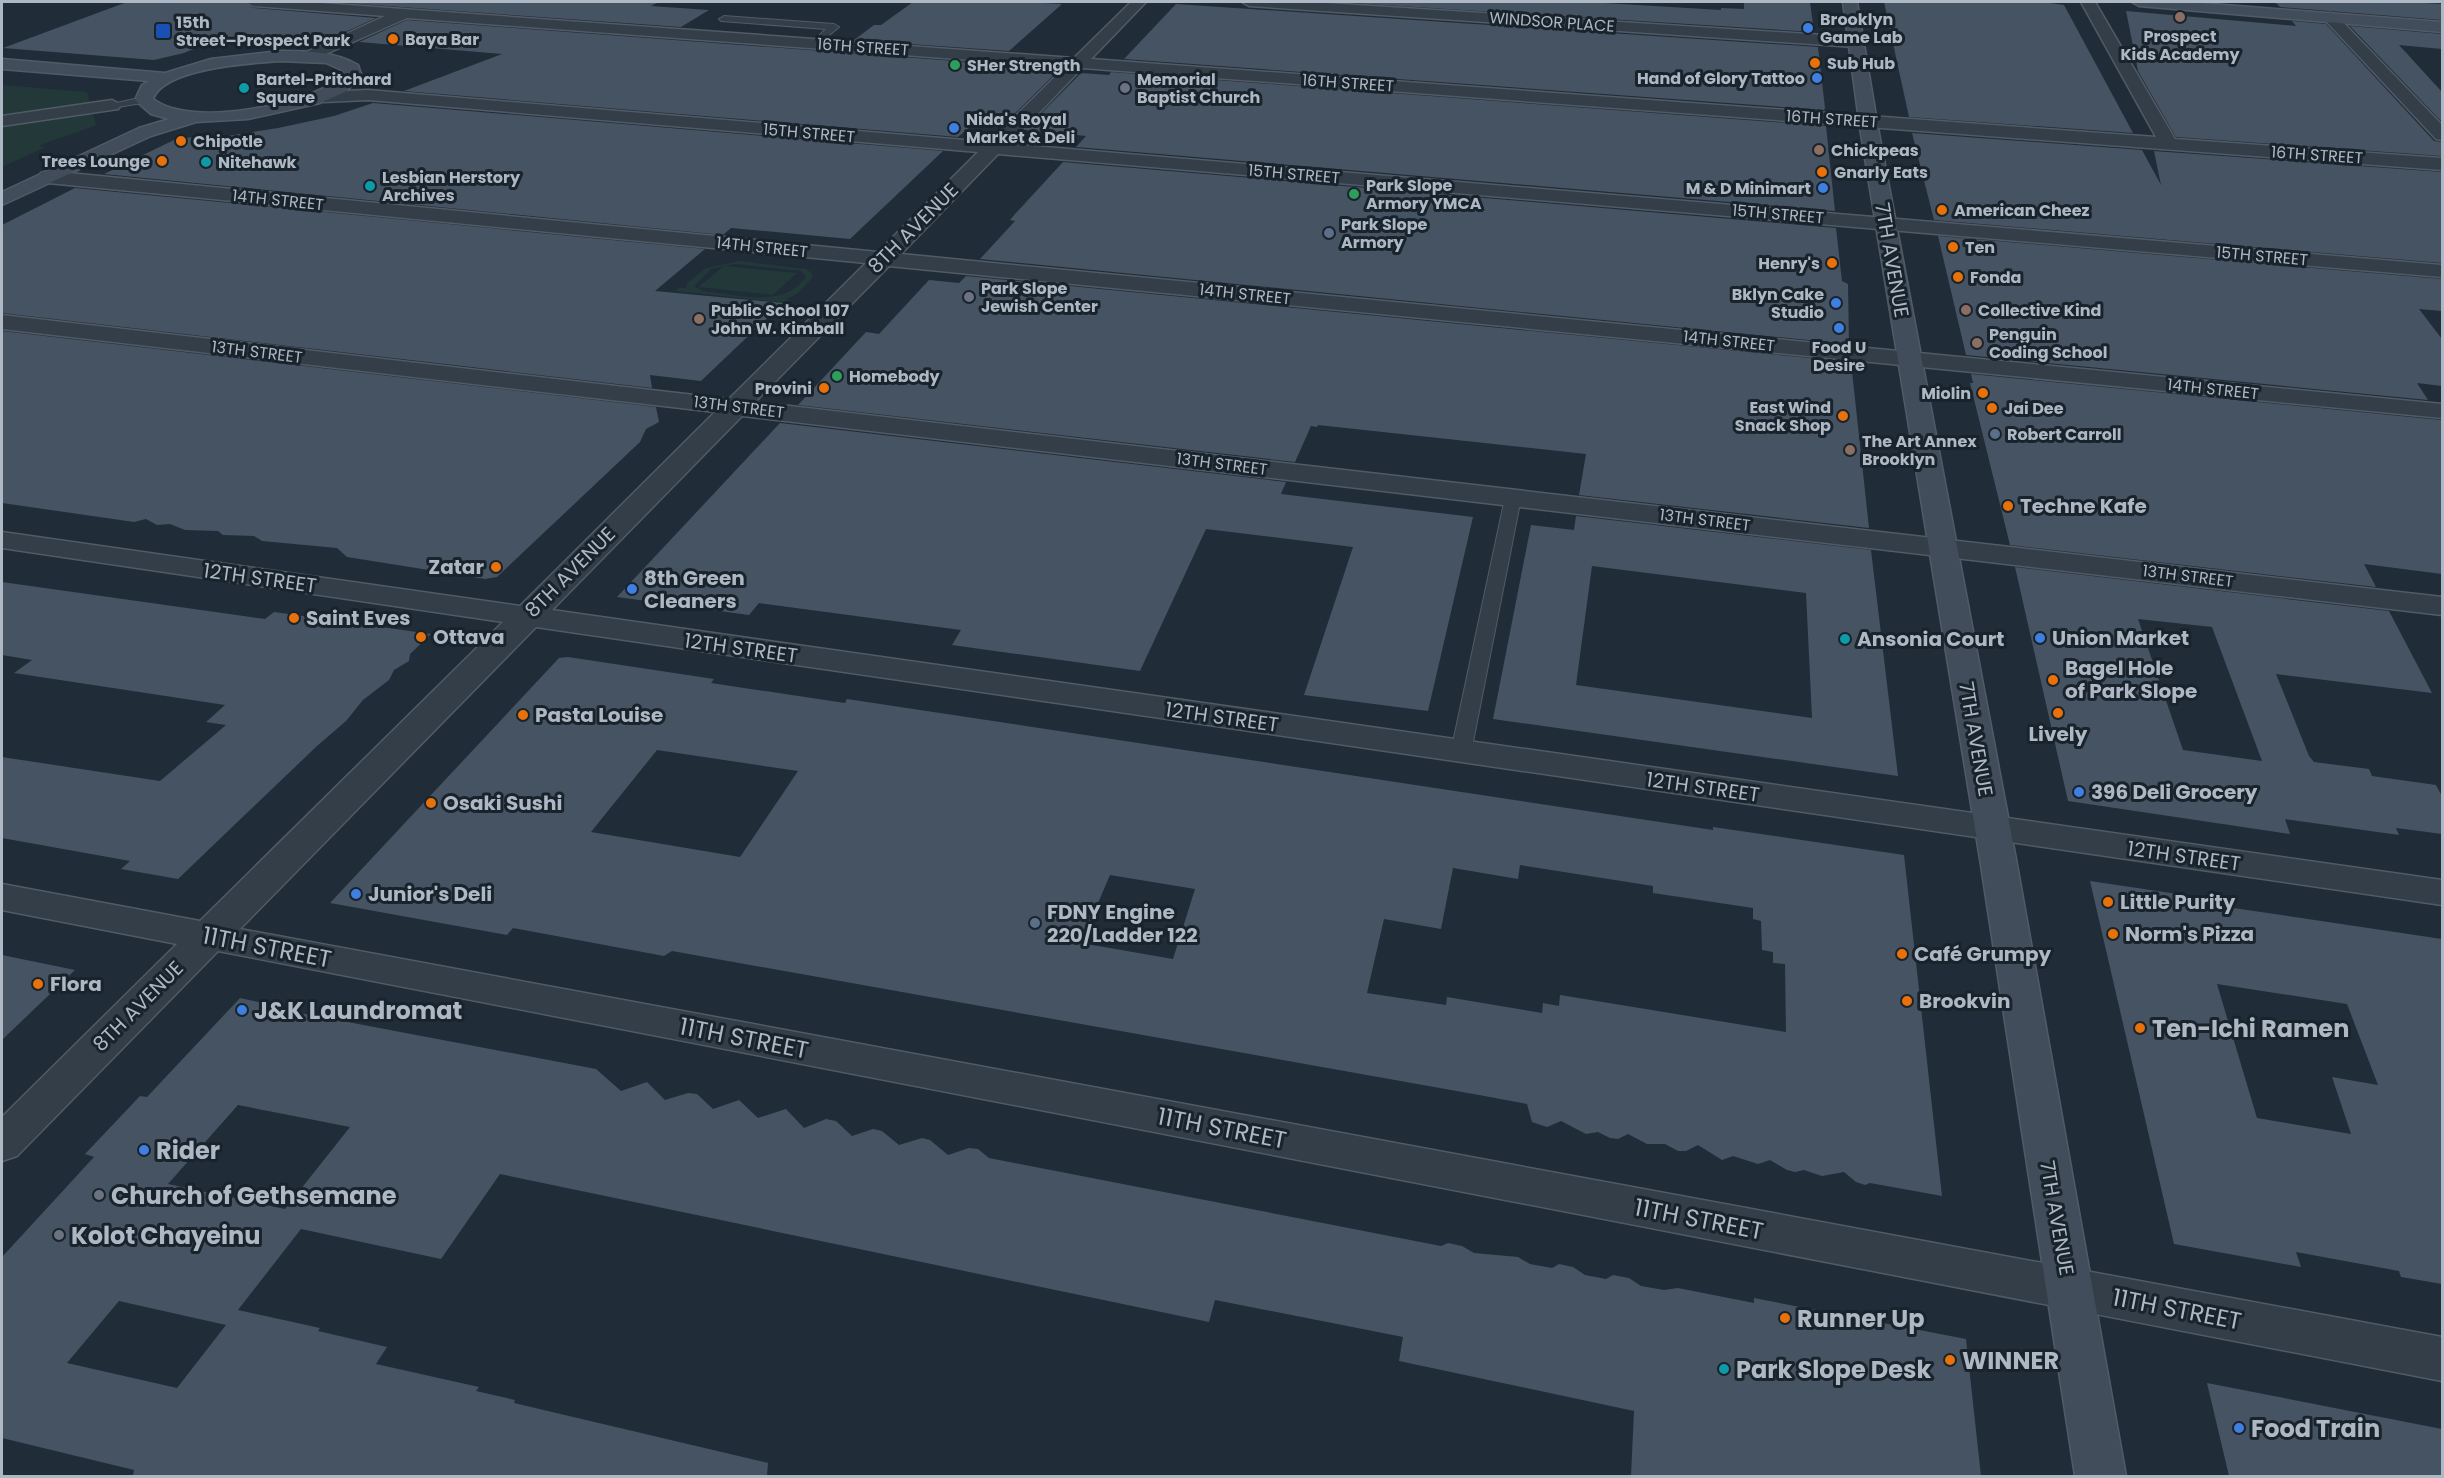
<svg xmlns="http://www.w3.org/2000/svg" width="2444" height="1478" font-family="Poppins,sans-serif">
	<rect width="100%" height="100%" fill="#202c38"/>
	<!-- green -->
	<g fill="#223839" fill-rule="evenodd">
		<path d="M4,85l83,7 9,33c-20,9 -38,12 -57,21l7,1 -44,20v-81z"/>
		<path d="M739,261l66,8 6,3 2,5 -16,17 -11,5 4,1 -3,3 -112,-12 4,-3h7l1,-5 19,-15zM735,264l66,7 5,5c-22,34 -69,18 -103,15l-9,-5 17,-17z"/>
		<path d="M724,266l73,7 -24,22 -75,-8z"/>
	</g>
	<!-- building -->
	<g fill="#465362" fill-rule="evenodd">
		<path d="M127,2h117l9,6 123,10 -42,19 -11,-2 -9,4 -50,2 -45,-3 -35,15 -30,7 -151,-12z"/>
		<path d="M331,2h328l-8,4 58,4 -28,17z"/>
		<path d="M913,2h110l39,2 -53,47 -155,-11 20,-15h7z"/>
		<path d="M1337,2h251l133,8v-2l23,1v-7h66l4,30z"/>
		<path d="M1884,2h159l21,3 69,128 -224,-16z"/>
		<path d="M2275,2h134l33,2v16l-162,-13z"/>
		<path d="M1176,4l642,43 7,61 -1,2 -700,-51z"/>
		<path d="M2126,11l170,15 -4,-5 34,3 108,117 8,1v14l-266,-19 -38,-66z"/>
		<path d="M407,20l588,44 -2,2 65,5 -58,57 -29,-2 -13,11 -554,-46 98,-37 -143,-12z"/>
		<path d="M2350,26l92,8v15l-43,-4 43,47v30z"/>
		<path d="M1111,72l715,54 9,85 -759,-64 10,-11 -61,-6 56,-57 28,2z"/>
		<path d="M373,103l570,48 -93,88 -119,-11 -8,7 -619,-61 74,-36 49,-2 51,-8 56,-12z"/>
		<path d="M1912,133l230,17 19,35 -7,-34 288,21v91l-508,-43z"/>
		<path d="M1063,162l773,66 6,53 6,3 1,60 -869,-85 35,-38 -5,-1 5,-6z"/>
		<path d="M75,188l630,61 -50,42 128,12 -82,78 -51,-6 2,13 -650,-75v-88z"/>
		<path d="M1938,236l504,43v32l-23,-2 23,30v47l-25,-3 11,17 -462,-45z"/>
		<path d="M966,276l885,86 18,166 -290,-33 7,-41 -268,-29 -1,2 -6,-1 -16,36 -497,-57 68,-73 13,2 50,-54 30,3z"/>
		<path d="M2,331l654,76 3,15 -13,7 -6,13 -143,135 -12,2 -138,-22 -10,-9 -75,-7 -8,-5 -31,-1 -5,-4 -33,-1 -15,-6 -13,1 -11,-6 -12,3 -132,-19z"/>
		<path d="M1971,374l470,46 1,154 -78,-10 12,23 -366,-42 -40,-162h3z"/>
		<path d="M780,423l506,59 -5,12 192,23 -45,194 -124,-16 49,-148 -147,-18 -66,142 -188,-26 9,-15 -202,-27 -10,12 -132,-18z"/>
		<path d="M1576,516l295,34 27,226 -405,-57 38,-194 43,5zM1592,566l214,27 6,125 -236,-33z"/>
		<path d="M2015,567l374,44 43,82 -156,-19 33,82 5,6 55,7 3,7 64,9 6,11v38l-46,-6 3,7 -114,-16 5,15 -222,-33zM2138,619l74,8 50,134 -79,-11z"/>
		<path d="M2,582l263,37 9,-7 157,22 -21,20 -1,7 -15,9 -5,10 -26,20 -17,21 -29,25 -139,133 -57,-10 9,-8 -128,-23v-81l158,24 66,-56 -20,-3 19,-17 -211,-32 18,-13 -30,-5z"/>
		<path d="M568,657l146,22 -3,4 134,20 2,-4 866,131v-3l191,28 38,341 -72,-13 -5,2 -9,-3 -12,-10 -22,4 -18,-6 -9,2 -8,-2 -17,-10 -12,4 -25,-8 -11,4 -24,-15 -12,6h-8l-13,-7h-18l-19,-10 -10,5 -8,-1 -12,-6 -12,2 -25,-13 -14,6 -15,-5 -5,-18 -48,-9 -807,-144 -8,5 -151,-28 -6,7 -177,-32 229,-245zM657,750l141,21 -58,86 -149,-25zM1520,865l133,21v7l100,15v11l8,2 1,29 11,2v11l12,1 1,68 -226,-37 -1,11 -16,-3 -1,10 -95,-16 -1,8 -79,-12 17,-74 57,10 12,-61 65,11zM1110,875l85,14 -22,70 -92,-16z"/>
		<path d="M2090,881l101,15 2,6 249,37v345l-41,-7 -2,-6 -103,-19 5,15 -127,-23zM2217,984l130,20 31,81 -46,-8 19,57 -94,-16z"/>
		<path d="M2,955l73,15 -73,70z"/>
		<path d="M240,998l41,9 -2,2 317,60 25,22 26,-9 18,18 23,-7 9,1 16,15 26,-9 19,18 28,-9 18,19 22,-9 10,2 16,15 21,-7 9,2 17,14 23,-7 8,2 18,15 21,-7 9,1 11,9 452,88 7,-3 14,3 12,7 44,4 12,7 22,4 7,-4 14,3 12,8 21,4 7,-4 16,3 12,8 23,4 14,-2 76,15v-5l212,41 15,137h-350l3,-65 -235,-50 4,-24 -188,-37 -6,22 -709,-148 -59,85 -140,-30 -63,81 82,18 -2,3 69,16 -11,17 103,23 -3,4 39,9 -1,3 254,60 -1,13h-634l1,-6 -132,-32v-181l92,-100 -9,-3 55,-58 7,1zM238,1105l112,22 -65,82 -117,-25zM119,1301l107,24 -49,63 -110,-25z"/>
		<path d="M2207,1383l235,46v47h-213z"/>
	</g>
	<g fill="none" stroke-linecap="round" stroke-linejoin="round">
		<defs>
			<g id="lane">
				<path d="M724,16l110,8 5,3 -23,19 -5,-3 15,-14 -105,-8 -2,-2z"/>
				<path d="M144,97l4,1v4l-36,6 -5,-3z"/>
				<path d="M1513,493l8,5 -50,254 -3,4h-14l-3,-4 54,-254z"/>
			</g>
			<g id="street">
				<path d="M246,2h61l767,56 57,-56h15l-55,57 1065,78 -75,-135h14l80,137 267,19v12l-1360,-102 -73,76 1433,121v12l-1444,-123 -97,100 1541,150v14l-1553,-152 -134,136 1687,195v18l-1700,-199 -190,194 1890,270v25l-1906,-278 -296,302 2202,408v44l-2224,-430 -201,205 -15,5v-44l175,-173 -175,-34v-26l198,37 303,-299 -501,-74v-16l518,74 195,-194 -713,-83v-14l727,84 137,-136 -818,-80 -10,-6 3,-4 7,-2 830,81 100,-100 -610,-52 -44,2 -9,-5 9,-5 44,-2 621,52 76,-75 -658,-49 -97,43 -6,-2 -2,-3 2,-3 81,-37 -132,-10z"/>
				<path d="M1242,2h68l545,35 8,5 -8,5 -606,-41z"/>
				<path d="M2331,13l5,2 106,110v15l-6,-1 -110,-118 -3,-3 3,-3z"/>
				<path d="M112,100l9,5 -3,4 -116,17v-10z"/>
			</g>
			<g id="secondary">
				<path d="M1843,2h14l21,126 138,731 110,617h-51l-95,-617 -120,-731z"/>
				<path d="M2132,2h55l255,20v10l-303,-26z"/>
				<path d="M280,51c27,0 54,0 78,14l4,12 -17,15 -25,11 -72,16 -52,3 -45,14 -149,69v-13l137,-64 30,-9 -18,-5 -16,-14 7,-15 7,-4 -147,-12v-10l163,14 46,-14zM280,61l46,2 18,8 1,5c-37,28 -153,53 -192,23 11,-31 99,-36 127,-38z"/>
			</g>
		</defs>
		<!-- lane casing -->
		<use href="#lane" stroke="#515b66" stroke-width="2"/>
		<!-- street casing -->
		<use href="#street" stroke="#515b66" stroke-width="3"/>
		<!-- secondary casing -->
		<use href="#secondary" stroke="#515b66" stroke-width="3"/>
		<!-- lane -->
		<use href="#lane" fill="#333e48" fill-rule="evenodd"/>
		<!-- street -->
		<use href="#street" fill="#333e48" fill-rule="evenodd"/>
		<!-- secondary -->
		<use href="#secondary" fill="#414d5b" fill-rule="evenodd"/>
	</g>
	<!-- markers -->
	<g fill="#8d6e63" stroke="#19232c" stroke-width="2">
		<circle cx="2180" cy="17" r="6"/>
		<circle cx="1819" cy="150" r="6"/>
		<circle cx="1966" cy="310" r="6"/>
		<circle cx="699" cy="319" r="6"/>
		<circle cx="1977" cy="343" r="6"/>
		<circle cx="1850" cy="450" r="6"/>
	</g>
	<g fill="#3f7fe0" stroke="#19232c" stroke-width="2">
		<circle cx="1808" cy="28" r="6"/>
		<circle cx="1817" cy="78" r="6"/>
		<circle cx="954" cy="128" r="6"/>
		<circle cx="1823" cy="188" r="6"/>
		<circle cx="1836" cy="303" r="6"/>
		<circle cx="1839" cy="328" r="6"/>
		<circle cx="632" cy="589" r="6"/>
		<circle cx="2040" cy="638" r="6"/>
		<circle cx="2079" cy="792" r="6"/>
		<circle cx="356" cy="894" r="6"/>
		<circle cx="242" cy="1010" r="6"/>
		<circle cx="144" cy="1150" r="6"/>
		<circle cx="2239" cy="1428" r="6"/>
	</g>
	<rect fill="#1a4fb4" stroke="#19232c" stroke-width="2" x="155" y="23" width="16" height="16" rx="3"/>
	<g fill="#e8710a" stroke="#19232c" stroke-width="2">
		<circle cx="393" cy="39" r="6"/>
		<circle cx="1815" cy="63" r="6"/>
		<circle cx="181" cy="141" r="6"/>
		<circle cx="162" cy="161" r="6"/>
		<circle cx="1822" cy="172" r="6"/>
		<circle cx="1942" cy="210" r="6"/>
		<circle cx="1953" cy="247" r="6"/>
		<circle cx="1832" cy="263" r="6"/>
		<circle cx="1958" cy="277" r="6"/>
		<circle cx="824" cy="388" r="6"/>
		<circle cx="1983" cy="393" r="6"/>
		<circle cx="1992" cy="408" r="6"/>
		<circle cx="1843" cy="416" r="6"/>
		<circle cx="2008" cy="506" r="6"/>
		<circle cx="496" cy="567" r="6"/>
		<circle cx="294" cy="618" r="6"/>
		<circle cx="421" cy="637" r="6"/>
		<circle cx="2053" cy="680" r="6"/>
		<circle cx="2058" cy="713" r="6"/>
		<circle cx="523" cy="715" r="6"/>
		<circle cx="431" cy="803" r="6"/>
		<circle cx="2108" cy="902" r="6"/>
		<circle cx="2113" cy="934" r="6"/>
		<circle cx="1902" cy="954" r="6"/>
		<circle cx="38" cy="984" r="6"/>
		<circle cx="1907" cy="1001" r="6"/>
		<circle cx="2140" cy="1028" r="6"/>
		<circle cx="1785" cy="1318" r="6"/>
		<circle cx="1950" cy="1360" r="6"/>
	</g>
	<g fill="#2e9e5b" stroke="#19232c" stroke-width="2">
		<circle cx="955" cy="65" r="6"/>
		<circle cx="1354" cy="194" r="6"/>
		<circle cx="837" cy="376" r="6"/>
	</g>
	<g fill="#0f9aa8" stroke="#19232c" stroke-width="2">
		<circle cx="244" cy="88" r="6"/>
		<circle cx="206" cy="162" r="6"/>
		<circle cx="370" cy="186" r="6"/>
		<circle cx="1845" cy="639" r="6"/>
		<circle cx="1724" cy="1369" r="6"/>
	</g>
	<g fill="#6b7280" stroke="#19232c" stroke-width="2">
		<circle cx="1125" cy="88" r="6"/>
		<circle cx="969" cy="297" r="6"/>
		<circle cx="99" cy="1195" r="6"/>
		<circle cx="59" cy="1235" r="6"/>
	</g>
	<g fill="#5c6f8a" stroke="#19232c" stroke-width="2">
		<circle cx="1329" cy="233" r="6"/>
		<circle cx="1995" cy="434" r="6"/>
		<circle cx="1035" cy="923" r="6"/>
	</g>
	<g text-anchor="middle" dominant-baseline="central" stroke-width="6" stroke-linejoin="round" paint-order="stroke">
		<!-- far-poi labels -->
		<g font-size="16" font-weight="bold" fill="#aeb8c5" stroke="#19232c" text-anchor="start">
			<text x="1820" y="19">Brooklyn<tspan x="1820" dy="18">Game Lab</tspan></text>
			<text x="176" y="22">15th<tspan x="176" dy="18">Street–Prospect Park</tspan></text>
			<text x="2180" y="36" text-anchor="middle">Prospect<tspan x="2180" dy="18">Kids Academy</tspan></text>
			<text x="405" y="39">Baya Bar</text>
			<text x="1827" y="63">Sub Hub</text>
			<text x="967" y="65">SHer Strength</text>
			<text x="1805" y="78" text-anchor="end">Hand of Glory Tattoo</text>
			<text x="256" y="79">Bartel-Pritchard<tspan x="256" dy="18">Square</tspan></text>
			<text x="1137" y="79">Memorial<tspan x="1137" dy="18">Baptist Church</tspan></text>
			<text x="966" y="119">Nida's Royal<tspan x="966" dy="18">Market &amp; Deli</tspan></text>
			<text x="193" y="141">Chipotle</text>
			<text x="1831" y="150">Chickpeas</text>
			<text x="150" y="161" text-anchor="end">Trees Lounge</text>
			<text x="218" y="162">Nitehawk</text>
			<text x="1834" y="172">Gnarly Eats</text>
			<text x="382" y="177">Lesbian Herstory<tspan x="382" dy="18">Archives</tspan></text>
			<text x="1366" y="185">Park Slope<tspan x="1366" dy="18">Armory YMCA</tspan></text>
			<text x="1811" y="188" text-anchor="end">M &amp; D Minimart</text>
			<text x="1954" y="210">American Cheez</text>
			<text x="1341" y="224">Park Slope<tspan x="1341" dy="18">Armory</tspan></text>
			<text x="1965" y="247">Ten</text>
			<text x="1820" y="263" text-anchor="end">Henry's</text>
			<text x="1970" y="277">Fonda</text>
			<text x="981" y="288">Park Slope<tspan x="981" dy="18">Jewish Center</tspan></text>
			<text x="1824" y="294" text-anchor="end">Bklyn Cake<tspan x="1824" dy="18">Studio</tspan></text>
			<text x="711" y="310">Public School 107<tspan x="711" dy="18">John W. Kimball</tspan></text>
			<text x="1978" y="310">Collective Kind</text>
			<text x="1989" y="334">Penguin<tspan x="1989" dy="18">Coding School</tspan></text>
			<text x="1839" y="347" text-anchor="middle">Food U<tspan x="1839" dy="18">Desire</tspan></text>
			<text x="849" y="376">Homebody</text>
			<text x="812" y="388" text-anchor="end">Provini</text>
			<text x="1971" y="393" text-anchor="end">Miolin</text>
			<text x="1831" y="407" text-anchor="end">East Wind<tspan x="1831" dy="18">Snack Shop</tspan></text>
			<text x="2004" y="408">Jai Dee</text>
			<text x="2007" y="434">Robert Carroll</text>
			<text x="1862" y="441">The Art Annex<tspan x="1862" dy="18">Brooklyn</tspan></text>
		</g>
		<!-- far-street labels -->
		<g font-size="16" fill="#aeb8c5" stroke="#19232c">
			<text transform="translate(1552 22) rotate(4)">WINDSOR PLACE</text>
			<text transform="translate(863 47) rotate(4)">16TH STREET</text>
			<text transform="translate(1348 83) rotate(4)">16TH STREET</text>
			<text transform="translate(1832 119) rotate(4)">16TH STREET</text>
			<text transform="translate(809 133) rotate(5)">15TH STREET</text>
			<text transform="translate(2317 155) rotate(4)">16TH STREET</text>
			<text transform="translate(1294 174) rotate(5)">15TH STREET</text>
			<text transform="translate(278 200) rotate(6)">14TH STREET</text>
			<text transform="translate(1778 214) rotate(5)">15TH STREET</text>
			<text transform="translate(762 247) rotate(6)">14TH STREET</text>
			<text transform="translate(2262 256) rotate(5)">15TH STREET</text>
			<text transform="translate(1245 294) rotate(6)">14TH STREET</text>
			<text transform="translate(1729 341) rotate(6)">14TH STREET</text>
			<text transform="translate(257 352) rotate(7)">13TH STREET</text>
			<text transform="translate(2213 389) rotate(6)">14TH STREET</text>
			<text transform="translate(739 407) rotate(7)">13TH STREET</text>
			<text transform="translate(1222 464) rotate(7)">13TH STREET</text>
			<text transform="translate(1705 520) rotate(7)">13TH STREET</text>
			<text transform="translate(2188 576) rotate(7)">13TH STREET</text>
		</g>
		<!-- street labels -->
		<g font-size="20" fill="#aeb8c5" stroke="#19232c">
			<text transform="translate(913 228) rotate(-45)">8TH AVENUE</text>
			<text transform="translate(1892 260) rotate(80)">7TH AVENUE</text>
			<text transform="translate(570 572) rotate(-45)">8TH AVENUE</text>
			<text transform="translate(260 578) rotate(8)">12TH STREET</text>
			<text transform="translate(741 648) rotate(8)">12TH STREET</text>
			<text transform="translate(1222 717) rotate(8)">12TH STREET</text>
			<text transform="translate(1976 739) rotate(80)">7TH AVENUE</text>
			<text transform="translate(1703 787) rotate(8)">12TH STREET</text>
			<text transform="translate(2184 856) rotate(8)">12TH STREET</text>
			<text transform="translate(138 1006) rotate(-45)">8TH AVENUE</text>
			<text transform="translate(2057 1218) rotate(80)">7TH AVENUE</text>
		</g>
		<!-- poi labels -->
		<g font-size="20" font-weight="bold" fill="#aeb8c5" stroke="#19232c" text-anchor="start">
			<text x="2020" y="506">Techne Kafe</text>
			<text x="484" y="567" text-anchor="end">Zatar</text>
			<text x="644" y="578">8th Green<tspan x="644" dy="23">Cleaners</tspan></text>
			<text x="306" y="618">Saint Eves</text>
			<text x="433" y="637">Ottava</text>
			<text x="2052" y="638">Union Market</text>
			<text x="1857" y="639">Ansonia Court</text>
			<text x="2065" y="668">Bagel Hole<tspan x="2065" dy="23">of Park Slope</tspan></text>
			<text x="535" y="715">Pasta Louise</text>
			<text x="2058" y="734" text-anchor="middle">Lively</text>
			<text x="2091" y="792">396 Deli Grocery</text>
			<text x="443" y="803">Osaki Sushi</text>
			<text x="368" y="894">Junior's Deli</text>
			<text x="2120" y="902">Little Purity</text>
			<text x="1047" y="912">FDNY Engine<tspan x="1047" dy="23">220/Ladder 122</tspan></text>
			<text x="2125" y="934">Norm's Pizza</text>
			<text x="1914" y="954">Café Grumpy</text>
			<text x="50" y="984">Flora</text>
			<text x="1919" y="1001">Brookvin</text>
		</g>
		<!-- near-street labels -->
		<g font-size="24" fill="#aeb8c5" stroke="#19232c">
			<text transform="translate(267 947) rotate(11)">11TH STREET</text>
			<text transform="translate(744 1038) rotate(11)">11TH STREET</text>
			<text transform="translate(1222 1128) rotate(11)">11TH STREET</text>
			<text transform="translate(1699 1219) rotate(11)">11TH STREET</text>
			<text transform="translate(2177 1309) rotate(11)">11TH STREET</text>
		</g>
		<!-- near-poi labels -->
		<g font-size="24" font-weight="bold" fill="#aeb8c5" stroke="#19232c" text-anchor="start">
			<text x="254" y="1010">J&amp;K Laundromat</text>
			<text x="2152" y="1028">Ten-Ichi Ramen</text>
			<text x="156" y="1150">Rider</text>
			<text x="111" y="1195">Church of Gethsemane</text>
			<text x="71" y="1235">Kolot Chayeinu</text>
			<text x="1797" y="1318">Runner Up</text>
			<text x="1962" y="1360">WINNER</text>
			<text x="1736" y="1369">Park Slope Desk</text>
			<text x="2251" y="1428">Food Train</text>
		</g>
	</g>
	<!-- border -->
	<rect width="2444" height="1478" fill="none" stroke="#aeb8c5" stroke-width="6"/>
</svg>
